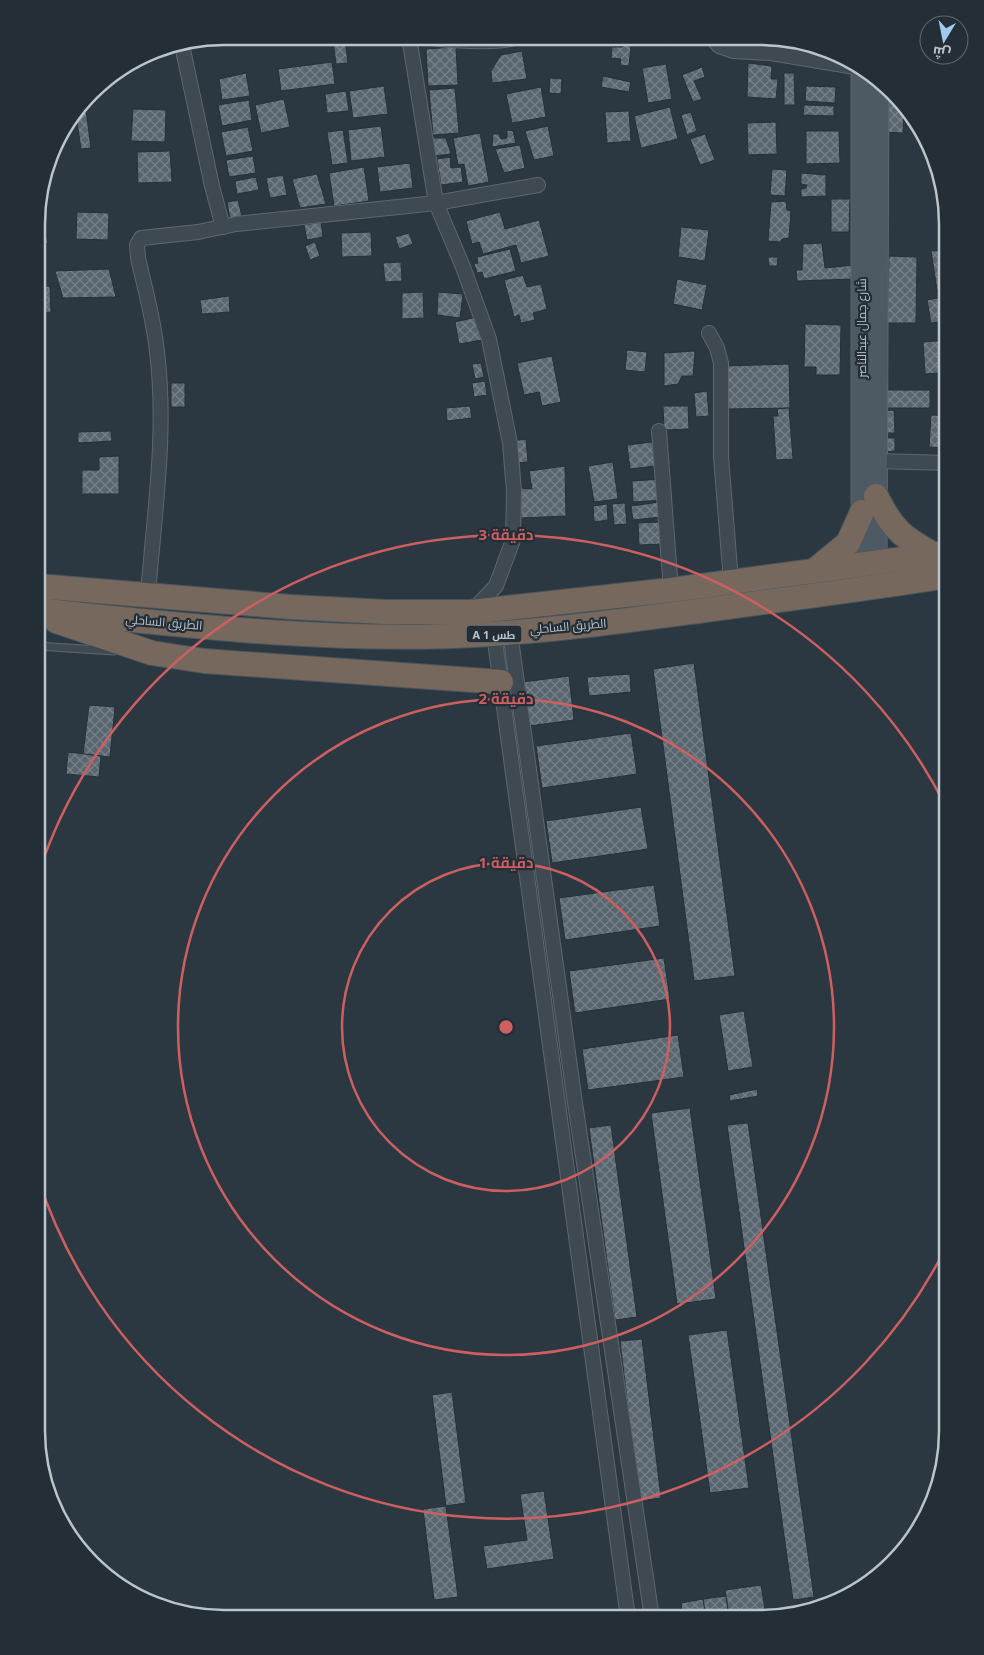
<svg xmlns="http://www.w3.org/2000/svg" width="984" height="1655" font-family="'Open Sans',Cairo,sans-serif">
	<defs>
		<pattern id="building-cross-hatch" width="8" height="8" patternUnits="userSpaceOnUse" patternTransform="scale(1.25)"><rect width="8" height="8" fill="#596670"/><path d="M0 0l8 8M0 8l8-8" fill="none" stroke="#768189"/></pattern>
	</defs>
	<rect width="100%" height="100%" fill="#2b3841"/>
	<!-- building -->
	<g fill="url(#building-cross-hatch)" stroke="#253038">
		<path d="M665,38h32v1l-30,7z"/>
		<path d="M345,39l3,24 -12,1 -3,-23z"/>
		<path d="M623,45l8,1 -2,20 -9,-1 1,-6 -10,-1 1,-11h11z"/>
		<path d="M456,47l2,38 -30,1 -2,-37z"/>
		<path d="M522,51l5,28 -35,4 -1,-12 10,-16z"/>
		<path d="M332,62l3,22 -54,7 -3,-22z"/>
		<path d="M748,63l24,3 -1,13h7l-2,20 -29,-2z"/>
		<path d="M666,64l6,35 -24,4 -6,-35z"/>
		<path d="M702,67l3,10 -11,4 8,18 -9,3 -11,-27z"/>
		<path d="M246,73l4,23 -28,4 -3,-21z"/>
		<path d="M784,73h10l1,32h-11z"/>
		<path d="M603,76l28,6 -2,10 -28,-5z"/>
		<path d="M550,78l12,1 -1,15 -12,-1z"/>
		<path d="M384,86l4,28 -35,4 -4,-27z"/>
		<path d="M806,86l30,1 -1,16 -30,-2z"/>
		<path d="M541,87l5,30 -34,6 -6,-29z"/>
		<path d="M455,88l4,45 -26,2 -4,-45z"/>
		<path d="M346,91l3,20 -22,2 -2,-19z"/>
		<path d="M884,91h7l13,14 -1,28 -21,-1z"/>
		<path d="M284,99l6,28 -29,6 -6,-28z"/>
		<path d="M249,100l3,20 -30,6 -4,-21z"/>
		<path d="M804,105l30,1v10l-31,-1z"/>
		<path d="M670,107l8,32 -37,9 -7,-32z"/>
		<path d="M133,109l33,1 -1,32 -34,-1z"/>
		<path d="M908,109l1,1 10,17 -13,-1z"/>
		<path d="M86,110l5,38 -10,1 -5,-34 2,-3z"/>
		<path d="M629,111l2,30 -24,2 -2,-31z"/>
		<path d="M691,112l6,19 -10,4 -6,-20z"/>
		<path d="M776,122l1,32 -29,1 -1,-32z"/>
		<path d="M381,126l4,31 -34,4 -3,-31z"/>
		<path d="M548,126l6,30 -20,4 -9,-29z"/>
		<path d="M248,127l5,24 -27,5 -5,-24z"/>
		<path d="M343,130l5,33 -16,2 -5,-33z"/>
		<path d="M507,130l6,1 3,12 -24,4 1,-13h6l2,5 6,-1z"/>
		<path d="M806,131h33l1,32 -34,1z"/>
		<path d="M480,133l9,49 -21,4 -4,-22 -6,1 -5,-27z"/>
		<path d="M705,134l10,26 -15,5 -10,-26z"/>
		<path d="M430,138h16l5,16 -17,2z"/>
		<path d="M520,145l5,23 -21,5 -9,-24z"/>
		<path d="M170,151l2,31 -34,1 -1,-31z"/>
		<path d="M253,156l3,17 -27,4 -3,-17z"/>
		<path d="M450,157l1,11 10,-1 2,15 -22,3 -4,-26z"/>
		<path d="M410,163l3,25 -33,4 -3,-25z"/>
		<path d="M364,167l5,34 -35,5 -5,-33z"/>
		<path d="M772,169l15,1 -2,26 -15,-1z"/>
		<path d="M801,173l25,2v21l-25,1v-8l5,-1 1,-3 -6,-1z"/>
		<path d="M317,174l9,30 -26,4 -8,-29z"/>
		<path d="M283,175l4,20 -17,3 -4,-20z"/>
		<path d="M256,177l3,13 -22,4 -2,-13z"/>
		<path d="M41,196l-1,36h-2v-32z"/>
		<path d="M831,199h19l-1,33h-18z"/>
		<path d="M238,200l4,16 -12,3 -3,-17z"/>
		<path d="M786,201l1,9 4,1 -2,27 -7,1 -2,3 -12,-1 3,-39z"/>
		<path d="M77,212l32,1 -1,27 -32,-1z"/>
		<path d="M500,212l5,17 34,-9 10,36 -28,7 -5,-18 -33,9 -4,-12 -7,2 -6,-23z"/>
		<path d="M321,222l2,15 -16,3 -3,-15z"/>
		<path d="M681,227l28,3 -4,31 -27,-4z"/>
		<path d="M371,232l1,24 -30,1 -1,-24z"/>
		<path d="M409,233l4,11 -14,5 -4,-12z"/>
		<path d="M39,234h7l2,9 -8,1z"/>
		<path d="M315,242l5,14 -10,4 -5,-14z"/>
		<path d="M822,243l3,25 29,-3 -2,14 -55,2 -1,-11h6l1,-26z"/>
		<path d="M510,249l6,22 -32,8 -2,-7 -5,1 -3,-9 4,-1 -1,-6z"/>
		<path d="M948,249v39l-11,2 -6,-39z"/>
		<path d="M889,256l28,1 -1,66h-29z"/>
		<path d="M768,257h10l-1,9h-8z"/>
		<path d="M401,262l1,19 -17,1 -2,-19z"/>
		<path d="M109,269l7,28 -53,1 -8,-27z"/>
		<path d="M523,275l4,12 14,-3 6,25 -14,4 2,7 -14,3 -2,-8 -5,2 -10,-37z"/>
		<path d="M677,279l30,6 -5,25 -29,-6z"/>
		<path d="M50,286l1,26 -13,1v-26z"/>
		<path d="M423,292l1,26 -22,1v-26z"/>
		<path d="M438,292l25,2 -3,24 -23,-3z"/>
		<path d="M229,296l1,16 -28,2 -2,-14z"/>
		<path d="M948,296v25l-17,2 -4,-23z"/>
		<path d="M477,317l5,23 -23,4 -4,-22z"/>
		<path d="M805,324l36,1 -1,50h-24v-8h-12z"/>
		<path d="M948,340v46h-1v-3h-8l-1,-10 -13,1 -2,-32z"/>
		<path d="M627,350l20,2 -2,20 -20,-2z"/>
		<path d="M695,351l-2,25h-11l-4,8 -14,2v-33z"/>
		<path d="M552,356l9,46 -19,4 -3,-14 -15,3 -7,-32z"/>
		<path d="M481,363l3,14 -9,2 -3,-15z"/>
		<path d="M789,364l1,44 -64,1 -1,-43z"/>
		<path d="M485,381l2,14 -13,2 -2,-14z"/>
		<rect x="171" y="383" width="14" height="24"/>
		<rect x="885" y="390" width="45" height="18"/>
		<path d="M707,391l2,25 -13,1 -2,-24z"/>
		<path d="M470,406l2,12 -25,3 -1,-13z"/>
		<path d="M663,406h25l1,23 -25,1z"/>
		<path d="M789,408l4,51 -17,1 -3,-44h5l-1,-7z"/>
		<path d="M894,410l1,23h-12l-1,-22z"/>
		<path d="M931,415l17,1v32l-19,-1z"/>
		<path d="M111,431l1,10 -34,2v-11z"/>
		<path d="M884,438h11v13l-11,1z"/>
		<path d="M526,439l2,23 -13,1 -2,-22z"/>
		<path d="M652,442l3,24 -25,3 -3,-24z"/>
		<path d="M119,456v38h-37v-24h17v-13z"/>
		<path d="M613,462l5,37 -24,3 -6,-36z"/>
		<path d="M565,466l1,50 -45,2 -1,-30 12,1 -3,-18z"/>
		<path d="M663,479l1,21 -31,2 -1,-21z"/>
		<path d="M660,502l1,15 -28,3 -2,-14z"/>
		<path d="M625,503l2,21 -13,1 -2,-21z"/>
		<path d="M607,504l1,16 -14,2 -1,-16z"/>
		<path d="M661,522l1,22 -23,1 -1,-22z"/>
		<path d="M37,658l9,1 -2,37 -7,-1z"/>
		<path d="M694,663l41,313 -41,5 -41,-312z"/>
		<path d="M630,674l1,18 -42,4 -2,-19z"/>
		<path d="M569,676l5,44 -45,6 -6,-44z"/>
		<path d="M37,695l7,1 -3,40h-4z"/>
		<path d="M89,705l26,2 -5,50 -27,-3z"/>
		<path d="M631,733l6,41 -95,14 -6,-42z"/>
		<path d="M68,752l33,4 -2,21 -33,-3z"/>
		<path d="M641,807l7,42 -96,14 -6,-42z"/>
		<path d="M654,885l6,41 -95,14 -6,-42z"/>
		<path d="M664,958l6,41 -95,14 -6,-42z"/>
		<path d="M744,1011l9,56 -25,4 -9,-56z"/>
		<path d="M678,1035l6,42 -96,13 -6,-41z"/>
		<path d="M757,1089l1,7 -28,5 -1,-6z"/>
		<path d="M690,1108l26,191 -39,5 -26,-191z"/>
		<path d="M748,1123l66,474 -21,3 -66,-475z"/>
		<path d="M611,1125l26,192 -22,3 -26,-192z"/>
		<path d="M727,1330l22,158 -39,5 -22,-158z"/>
		<path d="M642,1339l19,159 -22,3 -19,-160z"/>
		<path d="M452,1392l14,111 -20,3 -14,-111z"/>
		<path d="M544,1491l10,68 -67,10 -4,-23 44,-6 -7,-46z"/>
		<path d="M446,1506l12,91 -24,3 -11,-91z"/>
		<path d="M761,1585l4,25 -36,5 -4,-25z"/>
		<path d="M726,1596l3,22 -23,1 -3,-20z"/>
		<path d="M703,1599l3,20h-23l-2,-16z"/>
	</g>
	<g fill="none" stroke-linecap="round" stroke-linejoin="round">
		<defs>
			<path id="lane" d="M37,646l77,5"/>
			<g id="street">
				<path d="M409,37l27,166 27,64 26,72 21,104 4,48 -1,49 -17,46 -23,24"/>
				<path d="M423,37c21,3 77,8 94,0"/>
				<path d="M712,38l7,8 14,5 38,2 90,15"/>
				<path d="M182,45l30,141 11,41"/>
				<path d="M709,333l8,15 4,15v94l10,124"/>
				<path d="M659,431l12,159"/>
				<path d="M876,461l72,2"/>
				<path d="M148,595c6,-80 19,-163 9,-243 -3,-32 -12,-63 -19,-94l-1,-13 4,-7 57,-6 38,-8 200,-21 102,-18"/>
				<path d="M510,632l64,464 78,522"/>
				<path d="M494,634l134,984"/>
			</g>
			<g id="secondary">
				<path d="M861,67v511"/>
				<path d="M877,576l2,-496"/>
			</g>
			<g id="highway">
				<path d="M876,496c16,33 27,42 59,59"/>
				<path d="M814,571l34,-28 14,-31"/>
				<path d="M37,586l254,21 94,5h85l201,-22 277,-37"/>
				<path d="M37,610c150,16 304,34 454,24 77,-5 153,-16 229,-26 76,-10 152,-20 228,-32"/>
				<path d="M56,621l96,32 52,8 297,21"/>
			</g>
		</defs>
		<!-- lane casing -->
		<use href="#lane" stroke="#5d676e" stroke-width="9"/>
		<!-- street casing -->
		<use href="#street" stroke="#5d676e" stroke-width="16"/>
		<!-- secondary casing -->
		<use href="#secondary" stroke="#5d676e" stroke-width="21"/>
		<!-- highway casing -->
		<use href="#highway" stroke="#49545b" stroke-width="26"/>
		<!-- lane -->
		<use href="#lane" stroke="#3f4951" stroke-width="7"/>
		<!-- street -->
		<use href="#street" stroke="#3f4951" stroke-width="14"/>
		<!-- secondary -->
		<use href="#secondary" stroke="#4d5963" stroke-width="19"/>
		<!-- highway -->
		<use href="#highway" stroke="#76685d" stroke-width="24"/>
	</g>
	<!-- distance rings -->
	<g fill="none" stroke="#cd5f61" stroke-width="2.5">
		<circle cx="506" cy="1027" r="164"/>
		<circle cx="506" cy="1027" r="328"/>
		<path d="M946 1247A492 492 0 0 1 37 1175M38 875A492 492 0 0 1 946 807"/>
	</g>
	<g text-anchor="middle" dominant-baseline="central" stroke-width="4.5" stroke-linejoin="round" paint-order="stroke">
		<!-- shield labels -->
		<rect fill="#232e36" stroke="#8e979e" stroke-width="1" x="466.5" y="625.5" width="55" height="17" rx="4"/>
		<g font-size="11" font-weight="bold" fill="#bcc4cb">
			<text x="494" y="634">A 1 طس</text>
		</g>
		<!-- street labels -->
		<g font-size="12" fill="#bcc4cb" stroke="#232e36">
			<text transform="translate(861 328) rotate(-90)">شارع جمال عبدالناصر</text>
			<text transform="translate(164 622) rotate(5)">الطريق الساحلي</text>
			<text transform="translate(568 626) rotate(-5)">الطريق الساحلي</text>
		</g>
	</g>
	<!-- crop -->
	<path d="M0 0H984V1655H0ZM224 45H760A179 179 0 0 1 939 224V1431A179 179 0 0 1 760 1610H224A179 179 0 0 1 45 1431V224A179 179 0 0 1 224 45Z" fill="#232e36" fill-rule="evenodd"/>
	<path fill="none" stroke="#bcc4cb" stroke-width="2.5" d="M224 45H760A179 179 0 0 1 939 224V1431A179 179 0 0 1 760 1610H224A179 179 0 0 1 45 1431V224A179 179 0 0 1 224 45Z"/>
	<circle cx="506" cy="1027" r="8" fill="#cd5f61" stroke="#232e36" stroke-width="2.5"/>
	<g font-size="15" text-anchor="middle" font-weight="bold" fill="#cd5f61" stroke="#232e36" stroke-width="4.5" stroke-linejoin="round" paint-order="stroke">
		<text x="506" y="540">3 دقيقة</text>
		<text x="506" y="704">2 دقيقة</text>
		<text x="506" y="868">1 دقيقة</text>
	</g>
	<!-- north arrow -->
	<g transform="translate(944 40) rotate(190)"><circle r="24" fill="#232e36" stroke="#606a72"/>
	<path d="M0-4L9 19L0 12L-9 19Z" fill="#9fc9ed"/>
	<text y="-8" font-size="14" font-weight="bold" text-anchor="middle" fill="#bcc4cb">ش</text>
	</g>
</svg>
